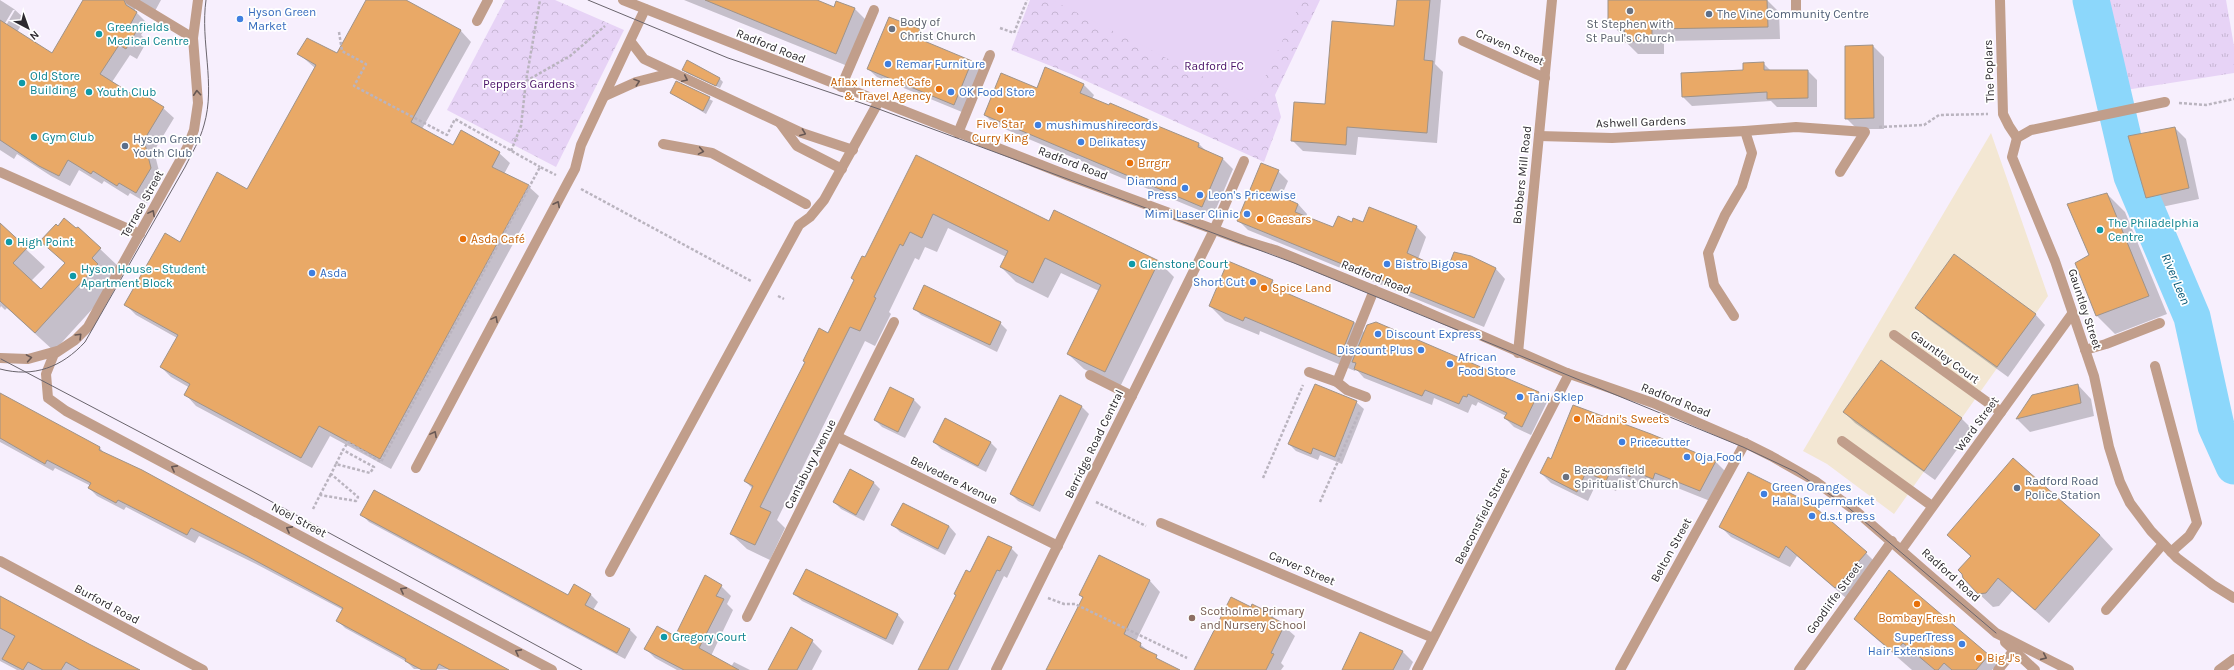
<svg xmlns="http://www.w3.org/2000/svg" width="2234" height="670" font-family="Karla,sans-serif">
	<defs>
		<pattern id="grass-tufts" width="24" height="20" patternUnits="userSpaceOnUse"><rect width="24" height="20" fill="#e7d3f6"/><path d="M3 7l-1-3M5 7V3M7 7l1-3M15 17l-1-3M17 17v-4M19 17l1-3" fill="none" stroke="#c6b5d3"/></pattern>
		<pattern id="forest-crowns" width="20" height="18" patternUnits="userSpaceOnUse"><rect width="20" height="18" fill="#e7d3f6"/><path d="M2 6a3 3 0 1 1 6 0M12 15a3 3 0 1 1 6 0" fill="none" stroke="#c6b5d3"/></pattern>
	</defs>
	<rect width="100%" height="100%" fill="#f7effd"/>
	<!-- industrial -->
	<path fill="#f3e7d3" d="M1991,133l57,163 -154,218 -67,-50 -24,-13z"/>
	<!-- grass -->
	<path fill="url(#grass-tufts)" d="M2077,0h149l8,46v27l-134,21z"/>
	<!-- forest -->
	<g fill="url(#forest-crowns)">
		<path d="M505,0h50l69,30 -68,137 -109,-57z"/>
		<path d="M1030,0h290l-45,95 6,22 -17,45 -193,-88 -60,-24z"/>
	</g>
	<!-- pitch -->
	<path fill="#e7d3f6" d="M1052,0h250l-49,102z"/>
	<!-- shadow -->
	<g fill="#0003" fill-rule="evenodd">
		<path d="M0,0l14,9 11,10 -8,13 36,22 31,-54h77l-6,11 -20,-3v3l13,13 -7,11 6,6 -10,18 -7,-4 -18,27 23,15 28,11 11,10 -20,33 7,28 -14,24 -17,-10 -2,3 -24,-15 -2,3 -23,-14 -9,16 -19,-10 -34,-22 -3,5 -14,-9zM13,10h2l-11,19 -2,-1z"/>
		<path d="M367,0h35l59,31 10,11 -49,87 31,17 46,7 11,10 -6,11 24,12 11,10 -148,273 -61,-33 -18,32 -116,-62 -10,-11 4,-7 -19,-11 -10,-10 16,-29 -41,-23 -10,-10 55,-62 66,-53 68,-122 -16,-14 38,1z"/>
		<path d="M684,0h131l19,8 21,1 13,13 -18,45z"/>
		<path d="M1398,0h43l-6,64 8,8 -6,71 -79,-6 -2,18 -53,-4 -11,-11 103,-113z"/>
		<path d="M1609,0h158l12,12 1,27 -116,2v13h-26l-12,-12 -1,-7h-3l-13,-13z"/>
		<path d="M920,30l8,9 -2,4 45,19 9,8 -18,42 -85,-35 -9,-8z"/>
		<path d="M1873,46l11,11v72h-27l-11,-11v-71z"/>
		<path d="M688,62l32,17 3,3 -3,6 -33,-15 -3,-3z"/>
		<path d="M1763,63l8,8h37l9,9v27h-40l-6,-6 -79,5 -9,-9z"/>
		<path d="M677,83l36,18 -7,13 -35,-21z"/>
		<path d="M1083,84l11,11 -2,4 61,24 5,4 41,17 8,8 15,6 11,11 -20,47 -218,-91 -10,-10 52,-26z"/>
		<path d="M2175,128l11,11 13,60 -42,9 -11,-11z"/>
		<path d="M916,157l133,65 6,-11 104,51 15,15 -54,110 -36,-18 -16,-15 31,-63 -38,-18 -13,25 -32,-16 -15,-15 5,-10 -58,-29 -11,24 -12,-5 -6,13 -4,-2 -26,54 2,2 -16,32 -10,-5 -88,179 8,8 -15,32 -23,-11 -16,-15 22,-45 -8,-8 84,-147z"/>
		<path d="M1278,171l10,10 -7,16 17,7 9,10 -1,3 28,12 18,-6h12l6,-15 47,19 9,10 -8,22 30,13 22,-15 26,12 9,10 -21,48 -236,-97 -10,-10z"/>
		<path d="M2107,194l18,18 42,102 -52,20 -18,-18 -21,-52 15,-8z"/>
		<path d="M0,225l45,42 -14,14 11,10 24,-27 -24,-23 16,-14 18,3 2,-2 41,39 -3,16 -62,68 -47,-43 -2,2 -4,-4 -1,2z"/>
		<path d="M1229,263l43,18 12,12 70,29 11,11 173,60 9,9 -16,33 -17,-8 -9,-9 1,-2 -28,-14 -2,4 -4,-2 -4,9 -34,-15 -2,7 -68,-27 -8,-9 -1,2 -95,-40 -1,4 -34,-14 -15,-15z"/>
		<path d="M914,308l86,15 7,7 -10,22 -76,-37z"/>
		<path d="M1917,308l118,6 10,11 -37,52 -81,-59z"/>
		<path d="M2078,385l13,14 3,17 -64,16 -13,-13 15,-23z"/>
		<path d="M891,388l23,12 7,7 -16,31 -23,-11 -7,-7z"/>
		<path d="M0,395l100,53 5,6 403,216 -94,-1 -7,-7 -62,-34 -8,-8 6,-10 -87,-46 -57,-28 -4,7 -69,-36 -2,3 -27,-14 -8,-8 2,-2 -36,-18 -2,3 -53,-29z"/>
		<path d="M1060,396l22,11 7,7 -49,98 -22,-11 -7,-7z"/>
		<path d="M1356,402l8,7 -22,55 -22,-9 -2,5 -22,-9 -7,-7z"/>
		<path d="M1844,412l117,6 11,11 -37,51 -80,-57z"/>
		<path d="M1650,435l66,27 10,10 -16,29 -45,-18 -2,5 -20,-8 -2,6 -19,-9 -6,14 -19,-9 -9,19 -37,-18 -10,-10 11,-13z"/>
		<path d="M934,442h56l7,7 -11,23 -45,-23z"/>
		<path d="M873,482l7,7 -16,32 -23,-12 -7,-7z"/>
		<path d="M903,504l46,22 7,8 -11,21 -45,-23 -7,-7z"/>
		<path d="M362,515l206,82 6,-11 17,9 7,7 -5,8 37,20 7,7 -12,22 -256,-137z"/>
		<path d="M1721,527l145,26 10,10 -30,35 -49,-42 -7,11 -59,-30z"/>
		<path d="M1948,535h152l13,14 -64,74 -37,-32 -13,15 -6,1 -16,-15 -14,-19 8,-16z"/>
		<path d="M1011,548l7,7 -11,23 -3,-2 -46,94h-35l47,-96z"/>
		<path d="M1100,556l50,25 10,11 -24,49 26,21 16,8h-131l36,-72 -3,-3z"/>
		<path d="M1889,572l99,84 9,9 -5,5h-80l-48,-42 -9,-9z"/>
		<path d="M721,586l10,10 -4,8 6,6 -22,46 20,11 3,-5 16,8h-73l-22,-12 -10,-10 31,-11z"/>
		<path d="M794,594l103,20 7,8 -11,23 -91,-44z"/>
		<path d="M0,597l136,73h-119l-17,-9z"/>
		<path d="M1253,605l17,9 25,22 -14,27 3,3 -3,4h-85z"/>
		<path d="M812,641l10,10 -10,19h-43z"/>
		<path d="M1402,651l11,11 -4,8h-66z"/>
	</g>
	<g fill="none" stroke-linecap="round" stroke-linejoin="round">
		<!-- river -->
		<path stroke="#8cd7fb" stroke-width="37" d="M2091,0l41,176 60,141 24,109 18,40"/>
	</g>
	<!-- building -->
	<g fill="#e9a967" stroke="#9f9389">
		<path d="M83,0h41l2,5 11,7 -7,13 7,5 -11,19 -7,-4 -19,29 35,22 3,-5 26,16 -20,33 7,28 -15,25 -17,-10 -2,3 -24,-15 -2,3 -23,-14 -9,16 -20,-10 -39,-26v-120l52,33z"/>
		<path d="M366,0h40l55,30 -50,92 42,23 8,-15 39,22 -8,15 37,18 -149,274 -61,-33 -18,32 -117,-63 6,-11 -30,-17 18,-32 -54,-30 41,-72 15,9 37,-70 30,17 69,-124 -19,-11 10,-16 30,15z"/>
		<path d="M705,0h112l17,7 2,-6 19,7 -19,46z"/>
		<path d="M1397,0h33l-6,60 9,1 -6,72 -80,-6 -1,18 -55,-4 3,-39 31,2 7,-83 62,5z"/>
		<path d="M1608,0h159l1,27 -116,2v12l-27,1 -1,-19h-16z"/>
		<path d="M889,17l31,12 -3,9 55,23 -18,44 -87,-36z"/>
		<path d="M1873,45l1,73 -29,1v-73z"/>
		<path d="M687,60l33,18 -4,8 -34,-16z"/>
		<path d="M1764,62v8h44v28l-41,1v-7l-85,5 -1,-24 62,-3v-7z"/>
		<path d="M1045,67l39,17 -4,9 29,12 1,-2 44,19 -1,2 46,19 -1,4 25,11 -21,49 -218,-92 17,-42 36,15z"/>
		<path d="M676,81l34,16 -7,14 -33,-18z"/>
		<path d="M2175,127l14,61 -43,10 -18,-62z"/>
		<path d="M916,155l133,66 5,-11 105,51 -54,111 -38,-18 34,-69 -56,-27 -12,25 -33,-16 8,-16 -75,-37 -11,24 -12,-6 -7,14 -3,-2 -26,53 2,1 -16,33 -10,-4 -90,180 11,5 -16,33 -25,-11 23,-48 -9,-5 61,-119 -2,-1 16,-33 9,5 26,-53 -3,-2 11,-22 3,1z"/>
		<path d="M1261,163l18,7 -9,21 28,13 -3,8 38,15 5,-11 14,6 1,-4 10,4 6,-15 48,19 -10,27 20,9 20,8 7,-18 17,4 25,12 -22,50 -237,-97z"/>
		<path d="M2107,193l42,103 -53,20 -21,-53 14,-8 -22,-51z"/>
		<path d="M64,218l12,10 2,-1 23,21 -9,10 6,6 -63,69 -35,-32v-78l27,25 -14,15 28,26 24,-26 -25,-22 16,-17 2,2z"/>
		<path d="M1954,254l82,60 -39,53 -82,-59z"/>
		<path d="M1228,261l45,19 -3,6 84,36 -14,35 -95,-40 -2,4 -34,-15z"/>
		<path d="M924,285l77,37 -11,23 -77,-36z"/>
		<path d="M1376,322l163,70 -17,35 -18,-9 3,-5 -39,-19 -1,3 -4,-1 -4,8 -34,-14 -3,6 -68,-27 2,-6 -4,-1 15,-37z"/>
		<path d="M1881,360l81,58 -38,53 -81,-59z"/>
		<path d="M1315,384l42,17 -22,56 -22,-9 -2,6 -23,-10z"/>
		<path d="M2078,384l3,19 -65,16 16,-24z"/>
		<path d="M890,387l24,12 -16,33 -24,-12z"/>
		<path d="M0,393l100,54 -1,3 43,20 367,200h-59l-11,-6 -3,6h-14l-17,-9 1,-2 -70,-38 7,-13 -96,-52 -56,-28 -4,7 -69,-35 -2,3 -28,-15 3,-5 -44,-23 -2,4 -45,-26z"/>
		<path d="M1060,395l22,11 -49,100 -23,-12z"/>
		<path d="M1573,405l78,29 65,27 -16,30 -45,-18 -2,6 -20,-8 -3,6 -18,-9 -6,13 -20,-9 -9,20 -37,-19 8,-16 3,2z"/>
		<path d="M945,418l46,24 -13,24 -45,-24z"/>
		<path d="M2013,458l87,77 -65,75 -37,-32 -12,15 -8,1 -15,-16 -1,-4 -4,-4 13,-14 -24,-21z"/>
		<path d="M850,469l24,13 -18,33 -23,-13z"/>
		<path d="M1748,472l62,31 57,49 -32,36 -49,-42 -7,12 -60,-31z"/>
		<path d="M374,490l194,105 6,-11 17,10 -6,11 45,24 -13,24 -257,-138z"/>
		<path d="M903,503l46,23 -11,23 -47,-24z"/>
		<path d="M988,536l24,11 -12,24 -3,-1 -49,100h-30l38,-75 -2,-1 12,-24 4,2z"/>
		<path d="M1099,555l51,25 -26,54 17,9 -1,4 17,8 -1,3 24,12h-134l37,-73 -4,-2z"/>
		<path d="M806,569l92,45 -12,25 -93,-45z"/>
		<path d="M1889,570l100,85 -13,15h-24l-8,-7 -6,7h-3l-32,-27 -9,10 -40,-34z"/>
		<path d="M705,575l17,10 -6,11 8,3 -25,49 40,22h-55l-40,-21 13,-23 18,10z"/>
		<path d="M0,596l89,48 51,26h-60l-14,-8 -5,8h-18l-15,-8 -5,8 -21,-11 13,-23 -15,-8z"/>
		<path d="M1231,597l20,10 1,-3 18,9 -1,3 16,8 -14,29 3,1 -8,16h-72z"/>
		<path d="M791,627l22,13 -16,30h-29z"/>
		<path d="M1360,632l43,19 -10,19h-51z"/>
	</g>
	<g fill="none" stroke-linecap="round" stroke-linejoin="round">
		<!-- path -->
		<g stroke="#bab4bf" stroke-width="2.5" stroke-dasharray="3 2" stroke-linecap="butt">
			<path d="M1000,28l14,5 13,-33"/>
			<path d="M339,32l3,19 24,13 -12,22 93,49 8,-16 85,48"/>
			<path d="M526,81l44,-25 35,-30"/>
			<path d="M2179,103l27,2 28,-6"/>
			<path d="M1879,127l45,-2 15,-10 49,-1"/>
			<path d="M511,151l10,-25 5,-45 14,-81"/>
			<path d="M581,189l170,92"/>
			<path d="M778,296l6,3"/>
			<path d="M336,464l7,-14"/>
			<path d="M1263,478l40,-93"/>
			<path d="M320,495l11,-21"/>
			<path d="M1096,502l50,24"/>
			<path d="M1320,502l40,-91"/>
			<path d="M313,509l7,-14 36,6 2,-4 -27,-23 5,-10 34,9 4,-6 -31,-17 5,-8 33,20 159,-295 16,8"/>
			<path d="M1048,598l16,6h11l112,54"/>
		</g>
		<!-- service -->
		<g stroke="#c19e8b" stroke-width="10">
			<path d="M130,0l63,38"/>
			<path d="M477,21l11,-21"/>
			<path d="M1463,41l82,37"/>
			<path d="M631,42l13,17 158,74 51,17"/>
			<path d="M841,87l33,-77"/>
			<path d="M605,96l31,-14 35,-9"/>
			<path d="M780,123l17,23 45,23"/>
			<path d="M958,133l32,-78"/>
			<path d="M663,144l49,9 94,51"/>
			<path d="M0,172l140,62"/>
			<path d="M1214,230l30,-69"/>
			<path d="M1894,335l107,77"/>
			<path d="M2085,350l21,-6 54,-21"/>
			<path d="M2155,366l42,157 -8,13 -18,16"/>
			<path d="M1309,372l28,10 10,8 19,7"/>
			<path d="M1090,375l42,21"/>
			<path d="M1842,441l90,65"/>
			<path d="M416,468l152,-286 7,-13 6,-24 64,-136"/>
			<path d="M610,572l189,-347 11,-8 14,-17 55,-99"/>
			<path d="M2106,610l57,-66"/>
		</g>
		<!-- minor -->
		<g stroke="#c19e8b" stroke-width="10">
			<path d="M198,0l-5,38 5,65 -4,27 -7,18 -99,179 -13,13 -21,14 -8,20 2,24 18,13 486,259"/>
			<path d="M2000,0l3,114 6,12 8,12"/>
			<path d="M1796,12v-12"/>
			<path d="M2165,102l-134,28 -14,8 -5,19 43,104 39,115 15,71 11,35 10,21 21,28 26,27 36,27 21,13"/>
			<path d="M1745,131l51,-4 69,5 -25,40"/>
			<path d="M1539,136l73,2 133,-7 7,22 -10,33 -17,29 -17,38 6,32 20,31"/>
			<path d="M1518,353l34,-353"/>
			<path d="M0,358l28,1 29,-8"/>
			<path d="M1337,382l37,-92"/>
			<path d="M838,437l220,109"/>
			<path d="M1161,523l272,115"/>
			<path d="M1902,549l170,-235"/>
			<path d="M0,561l203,109"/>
			<path d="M747,617l147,-295"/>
			<path d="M996,670l218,-440"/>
			<path d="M1417,670l151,-294 -1,-3"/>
			<path d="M1620,670l125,-227"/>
			<path d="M1799,670l93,-129"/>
			<path d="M1998,670l20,-25"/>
		</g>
		<!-- tertiary -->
		<g stroke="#c19e8b" stroke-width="10">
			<path d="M623,0l446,176 176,65 30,9 145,59 147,64 86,30 92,40 26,13 44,25 42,31 139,121 73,37"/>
			<path d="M2005,642l30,28"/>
			<path d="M2219,670l15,-11"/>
		</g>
		<!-- tram -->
		<g stroke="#69646c" stroke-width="1">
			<path d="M588,0l140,58 148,50 418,155 449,184 53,25 48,32 152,129"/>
			<path d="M1,359l249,131 332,180"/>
			<path d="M0,369c34,9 62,-2 85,-27l100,-175c7,-14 15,-27 19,-42 12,-41 -4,-83 2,-125"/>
		</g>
	</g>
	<!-- one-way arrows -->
	<defs><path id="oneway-chevron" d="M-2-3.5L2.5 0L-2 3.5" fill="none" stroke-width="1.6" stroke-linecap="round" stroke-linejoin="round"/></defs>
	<g stroke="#685854">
		<use href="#oneway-chevron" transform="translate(685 79) rotate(25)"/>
		<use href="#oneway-chevron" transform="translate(637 82) rotate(-19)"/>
		<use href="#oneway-chevron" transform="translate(197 93) rotate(-94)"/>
		<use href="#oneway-chevron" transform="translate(803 133) rotate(21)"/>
		<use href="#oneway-chevron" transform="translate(701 151) rotate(10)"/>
		<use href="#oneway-chevron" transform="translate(557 204) rotate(-63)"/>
		<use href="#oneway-chevron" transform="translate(152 213) rotate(-62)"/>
		<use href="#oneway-chevron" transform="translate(495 319) rotate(-62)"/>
		<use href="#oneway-chevron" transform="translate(79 336) rotate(-45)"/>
		<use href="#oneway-chevron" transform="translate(29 358) rotate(-10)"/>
		<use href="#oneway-chevron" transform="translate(434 434) rotate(-62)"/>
		<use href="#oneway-chevron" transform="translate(174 468) rotate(-152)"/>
		<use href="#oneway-chevron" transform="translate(289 529) rotate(-152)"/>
		<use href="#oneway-chevron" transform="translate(403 590) rotate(-152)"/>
		<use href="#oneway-chevron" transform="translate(518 652) rotate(-152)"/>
		<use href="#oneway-chevron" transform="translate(2044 657) rotate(24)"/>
	</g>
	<!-- markers -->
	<g fill="#6b7280" stroke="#fff" stroke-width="1.5">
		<circle cx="1630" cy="11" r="4"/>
		<circle cx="892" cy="29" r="4"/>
		<circle cx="1566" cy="477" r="4"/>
	</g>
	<g fill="#5c6f8a" stroke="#fff" stroke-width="1.5">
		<circle cx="1709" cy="14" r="4"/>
		<circle cx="125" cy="146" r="4"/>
		<circle cx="2017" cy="488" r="4"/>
	</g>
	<g fill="#3f7fe0" stroke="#fff" stroke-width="1.5">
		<circle cx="240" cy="19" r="4"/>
		<circle cx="888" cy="64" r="4"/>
		<circle cx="951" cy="92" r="4"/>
		<circle cx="1038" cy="125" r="4"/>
		<circle cx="1081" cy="142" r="4"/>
		<circle cx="1185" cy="188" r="4"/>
		<circle cx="1200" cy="195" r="4"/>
		<circle cx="1247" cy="214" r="4"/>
		<circle cx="1387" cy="264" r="4"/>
		<circle cx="312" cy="273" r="4"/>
		<circle cx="1253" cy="282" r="4"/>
		<circle cx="1378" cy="334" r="4"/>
		<circle cx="1421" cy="350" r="4"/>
		<circle cx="1450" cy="364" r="4"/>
		<circle cx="1520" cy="397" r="4"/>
		<circle cx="1622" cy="442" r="4"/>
		<circle cx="1687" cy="457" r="4"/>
		<circle cx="1764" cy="494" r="4"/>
		<circle cx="1812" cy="516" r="4"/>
		<circle cx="1962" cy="644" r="4"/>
	</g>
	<g fill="#0f9aa8" stroke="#fff" stroke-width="1.5">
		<circle cx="99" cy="34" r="4"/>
		<circle cx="22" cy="83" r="4"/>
		<circle cx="89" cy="92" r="4"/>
		<circle cx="34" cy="137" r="4"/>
		<circle cx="2100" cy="230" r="4"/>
		<circle cx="9" cy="242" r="4"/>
		<circle cx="1132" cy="264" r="4"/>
		<circle cx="73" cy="276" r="4"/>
		<circle cx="664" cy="637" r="4"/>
	</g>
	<g fill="#e8710a" stroke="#fff" stroke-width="1.5">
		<circle cx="939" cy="89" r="4"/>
		<circle cx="1000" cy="110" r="4"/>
		<circle cx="1130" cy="163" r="4"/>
		<circle cx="1260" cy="219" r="4"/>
		<circle cx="463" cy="239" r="4"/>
		<circle cx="1264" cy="288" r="4"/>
		<circle cx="1577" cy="419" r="4"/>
		<circle cx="1917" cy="604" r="4"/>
		<circle cx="1979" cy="658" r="4"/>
	</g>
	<circle fill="#8d6e63" stroke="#fff" stroke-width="1.5" cx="1192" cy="618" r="4"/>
	<g text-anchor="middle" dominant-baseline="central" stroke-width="3.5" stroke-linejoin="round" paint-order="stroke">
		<!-- shop labels -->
		<g font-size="12" fill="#366cbe" stroke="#fff" text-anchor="start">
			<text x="248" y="12">Hyson Green<tspan x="248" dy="14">Market</tspan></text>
			<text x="896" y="64">Remar Furniture</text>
			<text x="959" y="92">OK Food Store</text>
			<text x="1046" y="125">mushimushirecords</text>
			<text x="1089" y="142">Delikatesy</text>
			<text x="1177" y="181" text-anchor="end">Diamond<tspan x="1177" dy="14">Press</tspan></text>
			<text x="1208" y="195">Leon's Pricewise</text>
			<text x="1239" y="214" text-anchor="end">Mimi Laser Clinic</text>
			<text x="1395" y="264">Bistro Bigosa</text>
			<text x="320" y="273">Asda</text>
			<text x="1245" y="282" text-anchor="end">Short Cut</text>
			<text x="1386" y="334">Discount Express</text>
			<text x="1413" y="350" text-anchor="end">Discount Plus</text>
			<text x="1458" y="357">African<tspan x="1458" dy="14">Food Store</tspan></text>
			<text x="1528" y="397">Tani Sklep</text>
			<text x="1630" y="442">Pricecutter</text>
			<text x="1695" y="457">Oja Food</text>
			<text x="1772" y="487">Green Oranges<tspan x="1772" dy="14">Halal Supermarket</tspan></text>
			<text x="1820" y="516">d.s.t press</text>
			<text x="1954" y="637" text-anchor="end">SuperTress<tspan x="1954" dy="14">Hair Extensions</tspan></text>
		</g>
		<!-- service labels -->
		<g font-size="12" fill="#4e5e75" stroke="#fff" text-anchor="start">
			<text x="1717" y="14">The Vine Community Centre</text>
			<text x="133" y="139">Hyson Green<tspan x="133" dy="14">Youth Club</tspan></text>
			<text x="2025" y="481">Radford Road<tspan x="2025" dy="14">Police Station</tspan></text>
		</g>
		<!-- worship labels -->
		<g font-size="12" fill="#5b616d" stroke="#fff" text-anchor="start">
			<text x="900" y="22">Body of<tspan x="900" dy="14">Christ Church</tspan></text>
			<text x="1630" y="24" text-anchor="middle">St Stephen with<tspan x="1630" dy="14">St Paul's Church</tspan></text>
			<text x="1574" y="470">Beaconsfield<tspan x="1574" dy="14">Spiritualist Church</tspan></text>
		</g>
		<!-- culture labels -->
		<g font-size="12" fill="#0d838f" stroke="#fff" text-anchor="start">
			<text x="107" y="27">Greenfields<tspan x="107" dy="14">Medical Centre</tspan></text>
			<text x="30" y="76">Old Store<tspan x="30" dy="14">Building</tspan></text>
			<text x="97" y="92">Youth Club</text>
			<text x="42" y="137">Gym Club</text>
			<text x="2108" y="223">The Philadelphia<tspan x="2108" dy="14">Centre</tspan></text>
			<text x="17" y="242">High Point</text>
			<text x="1140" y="264">Glenstone Court</text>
			<text x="81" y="269">Hyson House - Student<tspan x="81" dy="14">Apartment Block</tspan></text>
			<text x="672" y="637">Gregory Court</text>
		</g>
		<!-- street labels -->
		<g font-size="12" fill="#2d2a2f" stroke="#fff">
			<text transform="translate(771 46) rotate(22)">Radford Road</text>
			<text transform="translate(1510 47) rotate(24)">Craven Street</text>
			<text transform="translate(1989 71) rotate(-92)">The Poplars</text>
			<text transform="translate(1641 122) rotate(-2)">Ashwell Gardens</text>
			<text transform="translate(1073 163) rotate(21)">Radford Road</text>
			<text transform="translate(1522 175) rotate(-84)">Bobbers Mill Road</text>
			<text transform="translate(142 204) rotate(-61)">Terrace Street</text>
			<text transform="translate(1376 277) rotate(22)">Radford Road</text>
			<text transform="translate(2085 309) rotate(72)">Gauntley Street</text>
			<text transform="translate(1945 357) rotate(36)">Gauntley Court</text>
			<text transform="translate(1676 400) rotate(22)">Radford Road</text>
			<text transform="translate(1977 424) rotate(-54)">Ward Street</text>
			<text transform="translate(1094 444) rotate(-64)">Berridge Road Central</text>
			<text transform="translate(810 464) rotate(-63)">Cantabury Avenue</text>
			<text transform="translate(954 480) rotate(26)">Belvedere Avenue</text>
			<text transform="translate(1482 516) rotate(-63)">Beaconsfield Street</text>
			<text transform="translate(299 520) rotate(28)">Noel Street</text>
			<text transform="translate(1671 550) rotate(-61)">Belton Street</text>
			<text transform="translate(1302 568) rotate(23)">Carver Street</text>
			<text transform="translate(1951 575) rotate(42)">Radford Road</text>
			<text transform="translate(1834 598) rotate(-54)">Goodliffe Street</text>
			<text transform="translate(107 604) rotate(28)">Burford Road</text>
		</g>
		<!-- park labels -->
		<g font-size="12" fill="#491067" stroke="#fff">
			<text x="1214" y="66">Radford FC</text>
			<text x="529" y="84">Peppers Gardens</text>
		</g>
		<!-- food labels -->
		<g font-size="12" fill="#c56008" stroke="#fff" text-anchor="start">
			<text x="931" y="82" text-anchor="end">Aflax Internet Cafe<tspan x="931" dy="14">&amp; Travel Agency</tspan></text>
			<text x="1000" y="124" text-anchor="middle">Five Star<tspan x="1000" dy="14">Curry King</tspan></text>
			<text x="1138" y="163">Brrgrr</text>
			<text x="1268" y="219">Caesars</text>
			<text x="471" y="239">Asda Café</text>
			<text x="1272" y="288">Spice Land</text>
			<text x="1585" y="419">Madni's Sweets</text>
			<text x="1917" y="618" text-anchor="middle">Bombay Fresh</text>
			<text x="1987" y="658">Big J's</text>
		</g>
		<!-- education labels -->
		<g font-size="12" fill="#785e54" stroke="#fff" text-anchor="start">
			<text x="1200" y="611">Scotholme Primary<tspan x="1200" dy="14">and Nursery School</tspan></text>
		</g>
		<!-- water labels -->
		<g font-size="13" font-style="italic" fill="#0b5c7a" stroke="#fff">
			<text transform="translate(2176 279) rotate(67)">River Leen</text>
		</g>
	</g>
	<!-- north arrow -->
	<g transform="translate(28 28) rotate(139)" stroke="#ffffff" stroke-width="3" paint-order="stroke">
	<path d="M0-3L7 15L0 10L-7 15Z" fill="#2d2a2f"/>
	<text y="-6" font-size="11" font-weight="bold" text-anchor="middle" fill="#2d2a2f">N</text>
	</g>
</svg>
